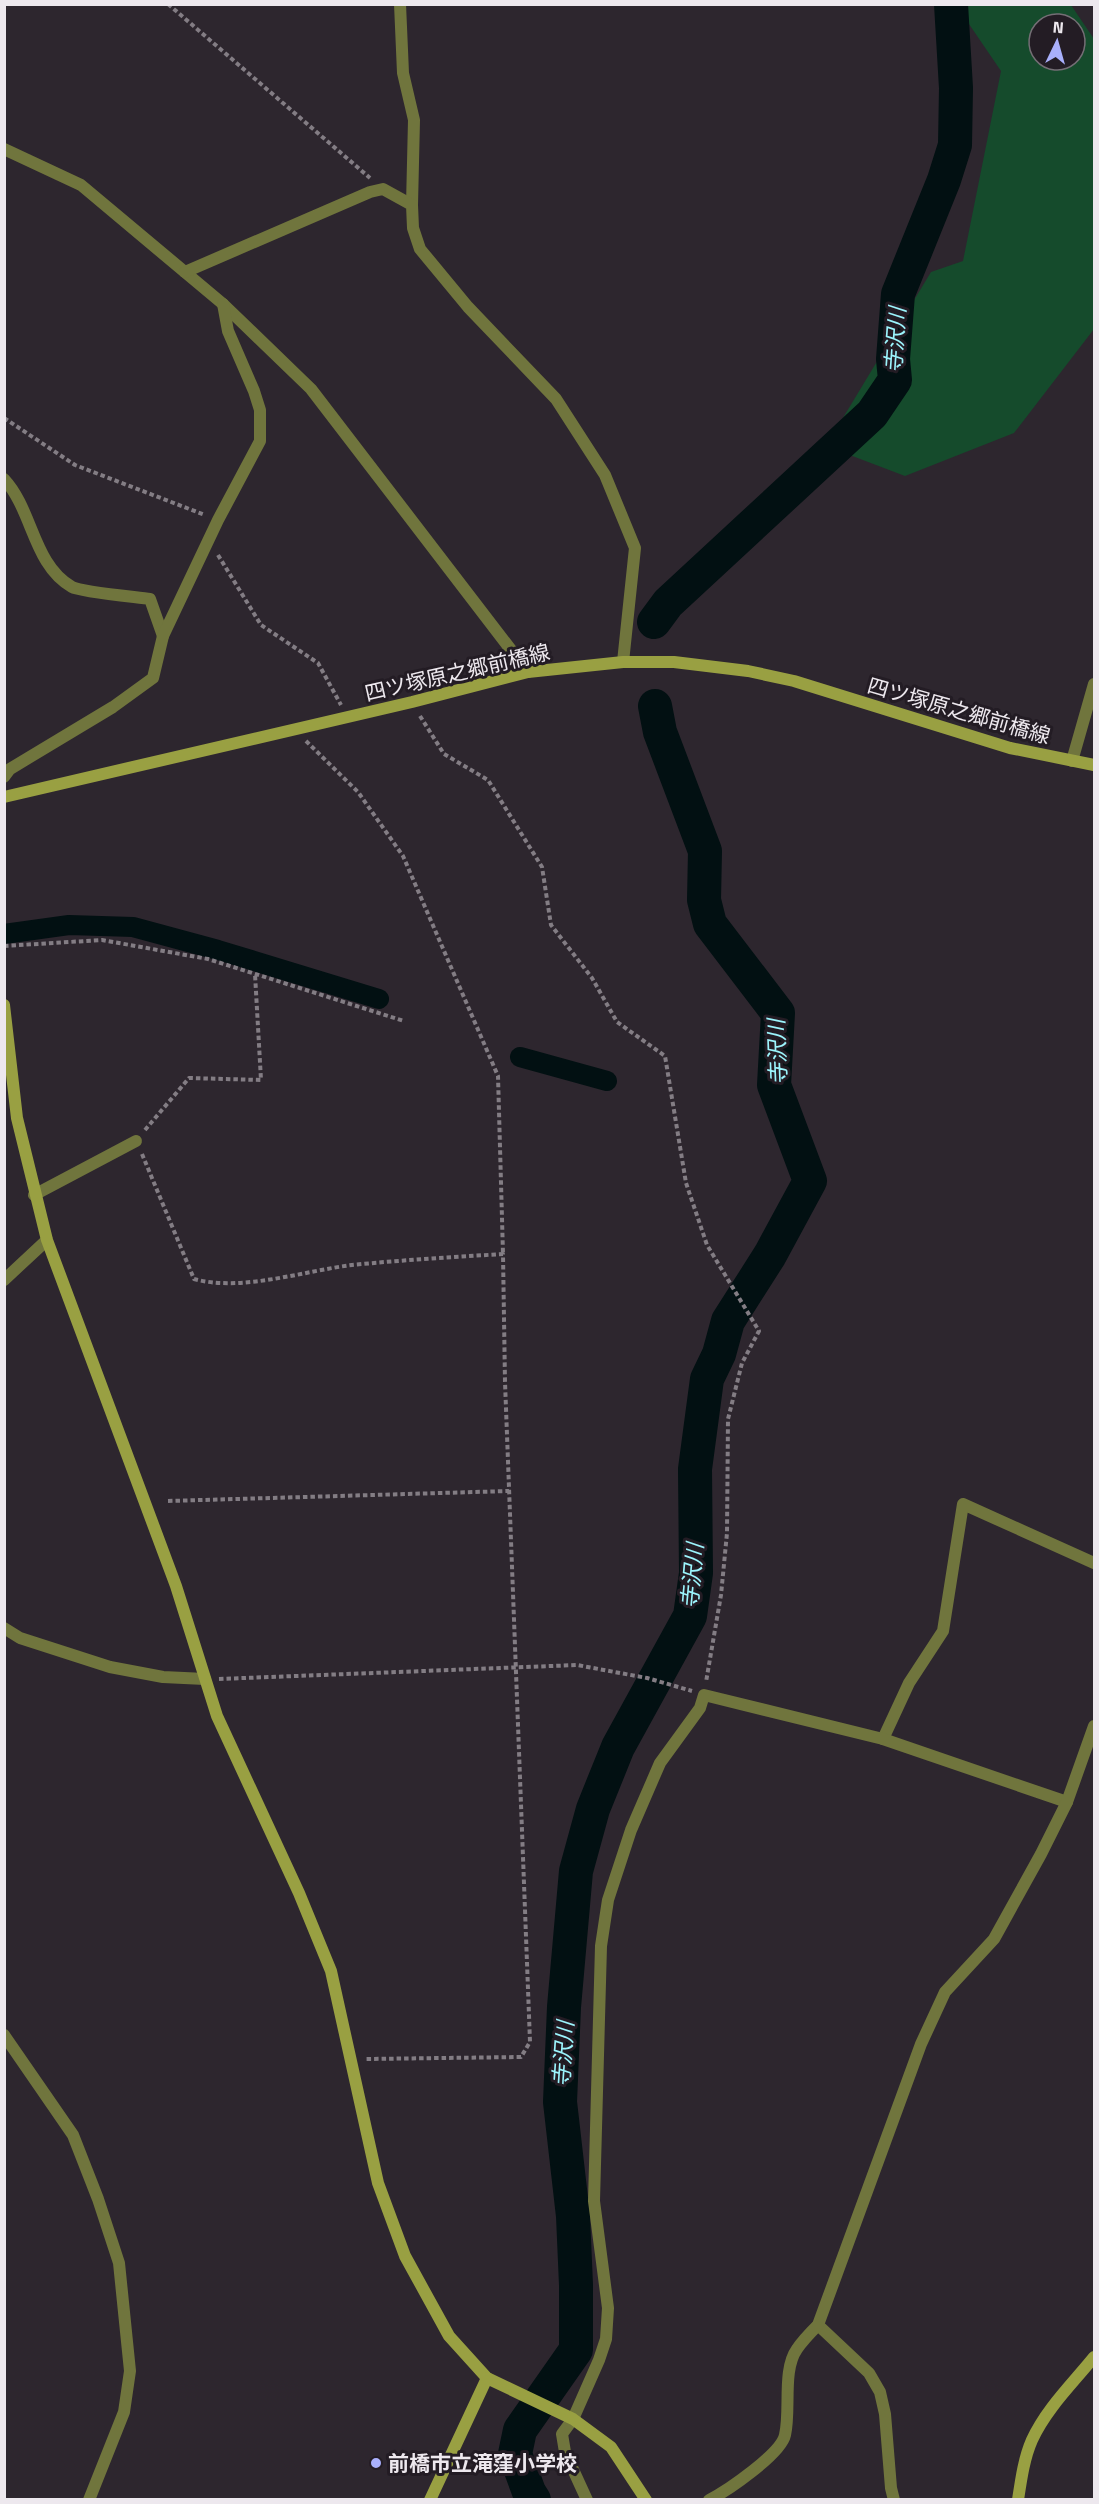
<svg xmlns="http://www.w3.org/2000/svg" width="1099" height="2504" font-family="'Titillium Web','Noto Sans JP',sans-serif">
	<rect width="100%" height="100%" fill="#2d262e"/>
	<!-- green -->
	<path fill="#154b2c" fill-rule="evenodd" d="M956,5h115l23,34v290l-80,104 -109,43 -79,-30 105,-174 32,-11 38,-190zM1039,24h36v36h-36z"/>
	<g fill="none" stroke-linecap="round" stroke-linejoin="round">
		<!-- canal -->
		<g stroke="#021012" stroke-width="20">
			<path d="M4,934l65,-9 64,2 85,23 161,49"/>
			<path d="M520,1057l87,24"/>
		</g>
		<!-- river -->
		<g stroke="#021012" stroke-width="34">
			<path d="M654,622l14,-19 204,-189 23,-34 -2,-21 5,-65 46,-114 11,-35 1,-57 -5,-84"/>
			<path d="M534,2500l-5,-8 -14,-38 5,-24 56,-80v-65l-3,-69 -13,-114 4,-95 12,-136 17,-62 25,-62 72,-131 6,-43 -1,-104 12,-90 12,-25 9,-33 42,-66 40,-74 -36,-96 4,-72 -68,-89 -6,-24 1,-49 -45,-119 -5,-26"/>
		</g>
		<!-- path -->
		<g stroke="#837d84" stroke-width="4" stroke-dasharray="4.5 3" stroke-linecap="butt">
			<path d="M168,4l202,174"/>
			<path d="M4,418l71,47 130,50"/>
			<path d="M218,555l43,70 57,38 23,42"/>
			<path d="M420,716l24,38 44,26 54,87 9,58 41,53 25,44 48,34 21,127 21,62 52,86 -17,32 -14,56 -1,114 -6,62 -15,87"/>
			<path d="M306,741l52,51 45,64 95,220 5,178"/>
			<path d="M4,946l98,-6 106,19 196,62"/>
			<path d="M145,1130l44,-52 72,2 -6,-106"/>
			<path d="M142,1154l52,125c48,13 109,-8 158,-14 51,-5 101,-8 151,-11l2,128 25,660 -9,15 -155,2"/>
			<path d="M168,1501l341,-10"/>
			<path d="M219,1679l358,-14 70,13 45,13"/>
		</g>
		<!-- street -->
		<g stroke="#70753d" stroke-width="12">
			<path d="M400,4l3,69 11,47 -2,85"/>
			<path d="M4,149l77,36 142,119 88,85 217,283"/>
			<path d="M185,272l185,-80 13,-3 29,16 1,23 7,21 48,58 88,92 49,76 30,73 -12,114"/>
			<path d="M4,479c29,31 29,86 68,108 9,5 64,10 78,12l13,37"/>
			<path d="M1072,761l22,-77"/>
			<path d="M4,777l6,-8 103,-62 40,-29 10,-42 55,-116 42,-79v-31l-6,-19 -26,-60 -5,-27"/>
			<path d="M34,1195l102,-54"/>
			<path d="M4,1280l43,-40"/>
			<path d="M4,1628l16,10 90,29 53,10 42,2"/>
			<path d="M883,1739l26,-56 34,-52 20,-127 131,59"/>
			<path d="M4,2035l69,100 25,64 21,64 11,108 -6,41 -35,88"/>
			<path d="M818,2325l51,48 11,19 5,22 6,74 3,12"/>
			<path d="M587,2500l-22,-48 -3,-18 11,-15 26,-59 7,-21 2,-31 -14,-107 7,-255 7,-46 23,-70 29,-67 40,-55 4,-13 179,44 184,63"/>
			<path d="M709,2500c18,-9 72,-46 76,-65 6,-25 -3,-65 12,-86 6,-9 14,-17 21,-24l103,-281 24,-52 49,-53 47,-85 26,-52 27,-76"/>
		</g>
		<!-- secondary -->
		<g stroke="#99a042" stroke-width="12">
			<path d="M4,797l408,-95 116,-30 95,-10h51l74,9 46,10 216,67 84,17"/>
			<path d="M4,1005l13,113 30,122 129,346 41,130 82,177 32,78 47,212 27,73 44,80 38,42 86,41 38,28 35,53"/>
			<path d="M430,2500l57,-122"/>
			<path d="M1018,2500c3,-20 6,-42 14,-60 14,-31 41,-57 62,-83"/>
		</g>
	</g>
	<!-- markers -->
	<circle fill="#a9b0fc" stroke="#231c24" stroke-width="2" cx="376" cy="2463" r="6"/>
	<g text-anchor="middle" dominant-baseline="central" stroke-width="6" stroke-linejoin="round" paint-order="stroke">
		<!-- street labels -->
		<g font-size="21" fill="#ede8ee" stroke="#231c24">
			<text transform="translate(457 672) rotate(-13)">四ツ塚原之郷前橋線</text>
			<text transform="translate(959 710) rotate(16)">四ツ塚原之郷前橋線</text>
		</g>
		<!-- poi labels -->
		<g font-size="21" font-weight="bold" fill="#ede8ee" stroke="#231c24" text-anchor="start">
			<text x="388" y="2463">前橋市立滝窪小学校</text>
		</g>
		<!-- water labels -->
		<g font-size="22" font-style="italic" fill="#9cf5fd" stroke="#231c24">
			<text transform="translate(895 340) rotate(-86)">寺沢川</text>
			<text transform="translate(777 1052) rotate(-92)">寺沢川</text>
			<text transform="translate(692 1576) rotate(-85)">寺沢川</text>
			<text transform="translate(563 2054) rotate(-86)">寺沢川</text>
		</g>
	</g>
	<!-- border -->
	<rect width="1099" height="2504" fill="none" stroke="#ede8ee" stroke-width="12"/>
	<!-- north arrow -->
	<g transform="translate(1057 42) rotate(5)"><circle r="28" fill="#231c24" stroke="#746e75" stroke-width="1.5"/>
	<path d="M0-4.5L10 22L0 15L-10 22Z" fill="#a9b0fc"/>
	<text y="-9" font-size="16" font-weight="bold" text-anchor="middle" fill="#ede8ee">N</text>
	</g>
</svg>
